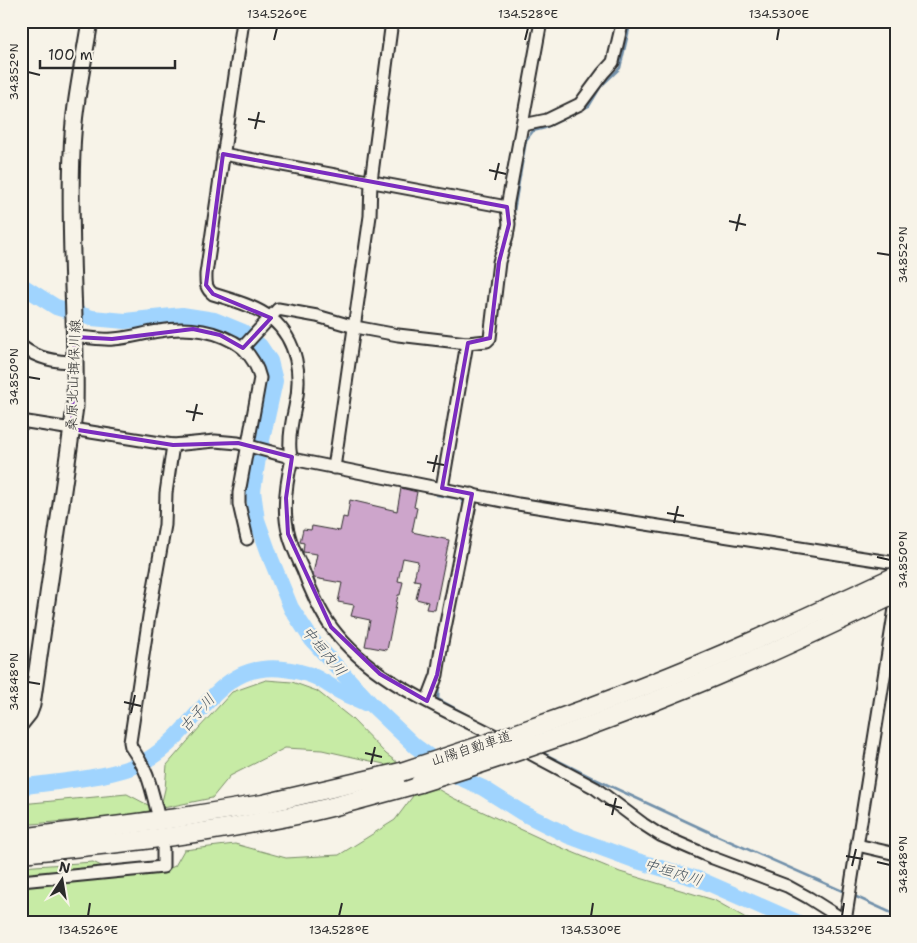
<svg xmlns="http://www.w3.org/2000/svg" width="917" height="943" font-family="'Shantell Sans','Klee One',sans-serif">
	<rect width="100%" height="100%" fill="#f7f3e8"/>
	<filter id="ink" filterUnits="userSpaceOnUse"><feTurbulence type="fractalNoise" baseFrequency=".02" numOctaves="2"/><feDisplacementMap in="SourceGraphic" scale="10" xChannelSelector="R" yChannelSelector="G"/><feConvolveMatrix kernelMatrix="1 2 1 2 8 2 1 2 1" color-interpolation-filters="sRGB"/></filter>
	<g filter="url(#ink)">
		<!-- green -->
		<path fill="#c7eba5" stroke="#798b68" d="M266,680l26,2 25,9 34,27 35,36 31,23 36,21 95,44 72,30 94,28 39,22h-732v-55l72,-5 29,14 34,-2 19,-8 9,-16 51,-6 51,14 53,-3 56,-35 18,-24 -29,-32 -62,-14 -37,-2 -55,28 -18,22 -88,18 -103,9v-21l106,-10 21,11 14,-3 3,-13 2,-24 33,-38 32,-35z"/>
		<g fill="none" stroke-linecap="round" stroke-linejoin="round">
			<!-- stream -->
			<g stroke="#7190aa" stroke-width="2.5">
				<path d="M513,217l13,-77 7,-9 12,-3 44,-22 12,-20 19,-18 10,-43 4,-4"/>
				<path d="M438,490l-1,5 24,4 3,7"/>
				<path d="M439,685l-1,14 33,18"/>
				<path d="M539,751l56,28 125,58 127,56"/>
				<path d="M852,895l44,20"/>
			</g>
			<!-- river -->
			<g stroke="#a0d4fe" stroke-width="16">
				<path d="M21,285l35,22 36,11 33,3 57,-6 32,5 29,12 17,14 10,15 5,20 -17,77 -5,33 4,29 14,39 20,49 21,32 60,65 43,41 41,30 27,12 38,24 48,24 65,24 67,20 96,42"/>
				<path d="M21,787c36,-6 96,-9 126,-27 58,-34 70,-110 153,-88 19,4 25,12 41,20 7,4 16,7 24,11"/>
			</g>
		</g>
		<!-- building -->
		<path fill="#cda5cb" stroke="#2b2b2b" d="M401,488l16,4 -3,15 3,1 -5,24 37,8 -14,70 -9,-1 2,-7 -12,-3 4,-18 -6,-1 4,-19 -15,-3 -5,23 5,1 -3,13h-2l-11,55 -22,-4 5,-26 -19,-4 3,-11 -16,-3 4,-19 -28,-5 -1,-4 4,-20 -14,-2 1,-9 -4,-1 3,-13 8,1 1,-4 28,5 3,-14 4,1 3,-18 47,11z"/>
		<g fill="none" stroke-linecap="round" stroke-linejoin="round">
			<defs>
				<g id="minor">
					<path d="M243,21l-37,253c0,8 -1,14 7,20 19,6 43,12 59,25 26,22 30,57 23,88 -3,13 -8,39 -3,52 -6,24 -10,52 -3,76 3,12 9,24 14,35 6,17 18,44 29,58 42,56 112,80 171,112"/>
					<path d="M523,125l24,-5 33,-16 23,-31 10,-11 8,-34 4,-7"/>
					<path d="M223,154l284,53 34,-186"/>
					<path d="M75,337c13,0 26,3 38,2 16,-1 31,-6 46,-8 29,-5 60,-1 84,17"/>
					<path d="M21,346c17,13 35,16 55,16"/>
					<path d="M21,421l152,24 42,-4 23,2 48,13 6,3 226,45 378,59"/>
					<path d="M334,468l36,-252 1,-35 21,-160"/>
					<path d="M442,488l25,-145"/>
					<path d="M247,539l-8,-35v-11l21,-115c-3,-13 -8,-21 -17,-30l2,-3 33,-36 39,7 38,11 43,8 69,8 20,-2 3,-3 9,-76 8,-26 2,-12 -2,-17"/>
					<path d="M427,701l10,-26 5,-32 30,-149"/>
					<path d="M520,748l75,40 48,36 17,11 53,23 74,28 22,12 38,24"/>
					<path d="M157,811c-7,-28 -9,-40 -26,-64l-1,-5 19,-126 16,-91 1,-32 7,-48"/>
					<path d="M857,845l39,9"/>
					<path d="M21,881l142,-14v-18"/>
					<path d="M844,920l2,-5 50,-313"/>
				</g>
				<path id="major" d="M21,723l8,-10 3,-8 43,-298c2,-84 -7,-169 -3,-254 1,-44 11,-88 18,-132"/>
				<g id="highway">
					<path d="M21,838l156,-20 86,-14 138,-32"/>
					<path d="M21,853c82,-8 164,-16 244,-32 53,-9 104,-24 155,-38"/>
				</g>
			</defs>
			<!-- minor casing -->
			<use href="#minor" stroke="#2b2b2b" stroke-width="15"/>
			<!-- major casing -->
			<use href="#major" stroke="#2b2b2b" stroke-width="19"/>
			<!-- highway casing -->
			<use href="#highway" stroke="#2b2b2b" stroke-width="21"/>
			<!-- minor -->
			<use href="#minor" stroke="#f7f3e8" stroke-width="11"/>
			<!-- major -->
			<use href="#major" stroke="#f7f3e8" stroke-width="15"/>
			<!-- highway -->
			<use href="#highway" stroke="#f7f3e8" stroke-width="18"/>
			<defs>
				<g id="highway-bridge">
					<path d="M401,772c82,-27 164,-54 244,-86 85,-33 168,-72 251,-110"/>
					<path d="M420,783c110,-34 218,-73 324,-119 51,-22 101,-46 152,-70"/>
				</g>
			</defs>
			<!-- highway-bridge casing -->
			<use href="#highway-bridge" stroke="#2b2b2b" stroke-width="21" stroke-linecap="butt"/>
			<!-- highway-bridge -->
			<use href="#highway-bridge" stroke="#f7f3e8" stroke-width="18"/>
		</g>
	</g>
	<!-- marked area -->
	<path fill="none" stroke="#7b2cbf" stroke-width="4" stroke-linejoin="round" d="M223,154l284,53 2,17 -10,38 -9,76 -22,5 -26,145 30,6 -35,181 -10,26 -47,-27 -49,-47 -43,-93 -2,-36 6,-41 -54,-14 -65,2 -101,-16 3,-92 37,2 81,-10 27,6 23,13 28,-30 -58,-24 -7,-9z"/>
	<!-- ticks -->
	<path fill="none" stroke="#2b2b2b" stroke-width="2" d="M274,40l3,-12M525,40l3,-12M777,40l2,-12M28,72l12,3M248,119l17,3M255,129l4,-17M489,170l17,4M495,180l4,-17M729,221l17,4M736,231l4,-17M877,253l13,2M28,377l12,2M186,411l17,3M193,421l4,-17M427,462l17,3M433,472l4,-17M667,513l17,3M674,523l4,-17M877,557l13,3M28,682l12,2M124,702l17,4M131,713l4,-18M365,753l17,4M371,764l4,-17M605,804l17,4M612,815l4,-17M846,856l17,3M877,862l13,3M852,866l4,-17M88,916l2,-13M339,916l3,-13M591,916l2,-13M842,916l2,-13"/>
	<g text-anchor="middle" dominant-baseline="central" stroke-width="4.5" stroke-linejoin="round" paint-order="stroke">
		<!-- street labels -->
		<g font-size="14" fill="#2b2b2b" stroke="#f7f3e8">
			<text transform="translate(73 375) rotate(-88)">桑原北山揖保川線</text>
			<text transform="translate(471 748) rotate(-18)">山陽自動車道</text>
		</g>
		<!-- water labels -->
		<g font-size="15" font-style="italic" fill="#485560" stroke="#f7f3e8">
			<text transform="translate(324 651) rotate(50)">中垣内川</text>
			<text transform="translate(197 713) rotate(-48)">古子川</text>
			<text transform="translate(673 872) rotate(17)">中垣内川</text>
		</g>
	</g>
	<!-- margin -->
	<rect width="917" height="943" fill="none" stroke="#f7f3e8" stroke-width="55"/>
	<!-- north arrow -->
	<g transform="translate(62 880) rotate(12)" stroke="#f7f3e8" stroke-width="4" paint-order="stroke">
	<path d="M0-4L9 19L0 12L-9 19Z" fill="#2b2b2b"/>
	<text y="-8" font-size="14" font-weight="bold" text-anchor="middle" fill="#2b2b2b">N</text>
	</g>
	<!-- scale -->
	<path d="M40 60v8h135v-8" fill="none" stroke="#2b2b2b" stroke-width="2.5"/>
	<text x="48" y="60" font-size="15" fill="#2b2b2b" stroke="#f7f3e8" stroke-width="4" paint-order="stroke">100 m</text>
	<rect x="28" y="28" width="862" height="888" fill="none" stroke="#2b2b2b" stroke-width="2"/>
	<g font-size="12" text-anchor="middle" fill="#2b2b2b">
		<text x="277" y="18">134.526°E</text>
		<text x="528" y="18">134.528°E</text>
		<text x="779" y="18">134.530°E</text>
		<text transform="translate(14 72) rotate(-90)" y="4">34.852°N</text>
		<text transform="translate(903 255) rotate(-90)" y="4">34.852°N</text>
		<text transform="translate(14 377) rotate(-90)" y="4">34.850°N</text>
		<text transform="translate(903 560) rotate(-90)" y="4">34.850°N</text>
		<text transform="translate(14 682) rotate(-90)" y="4">34.848°N</text>
		<text transform="translate(903 865) rotate(-90)" y="4">34.848°N</text>
		<text x="88" y="934">134.526°E</text>
		<text x="339" y="934">134.528°E</text>
		<text x="591" y="934">134.530°E</text>
		<text x="842" y="934">134.532°E</text>
	</g>
</svg>
